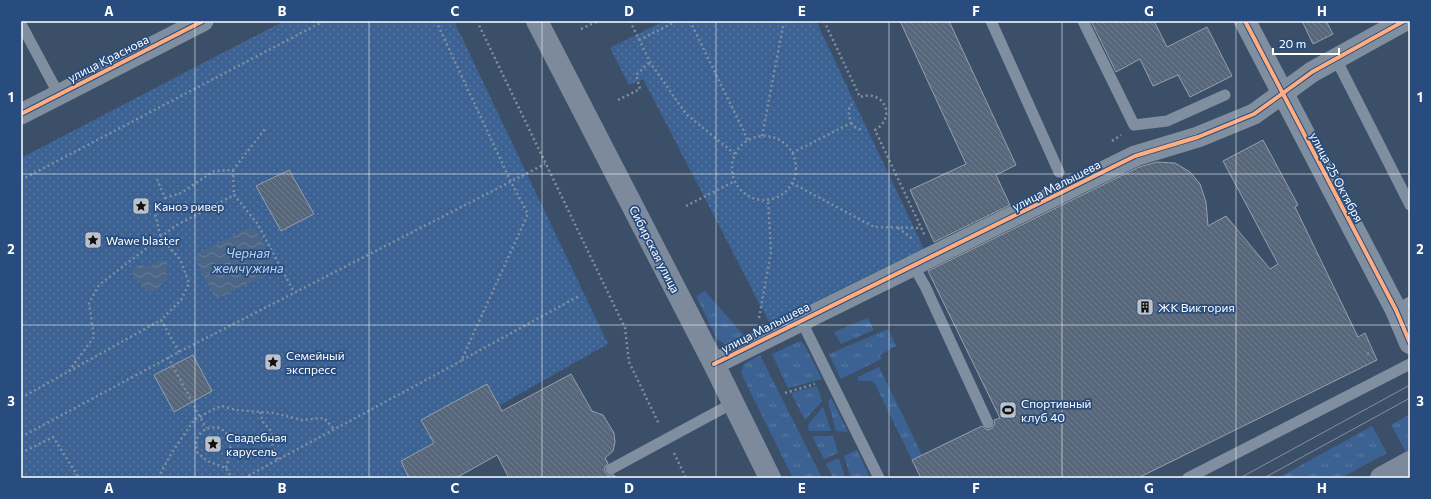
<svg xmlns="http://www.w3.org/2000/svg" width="1431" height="499" font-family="Commissioner,sans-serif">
	<defs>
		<pattern id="grass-tufts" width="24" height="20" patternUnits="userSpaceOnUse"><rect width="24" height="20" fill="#3c6293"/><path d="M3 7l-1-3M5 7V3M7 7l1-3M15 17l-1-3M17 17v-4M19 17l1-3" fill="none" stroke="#597aa3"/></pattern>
		<pattern id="park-dots" width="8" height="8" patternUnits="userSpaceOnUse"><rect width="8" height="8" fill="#3c6293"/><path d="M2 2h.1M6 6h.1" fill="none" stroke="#597aa3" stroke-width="1.8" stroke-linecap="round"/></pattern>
		<pattern id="water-waves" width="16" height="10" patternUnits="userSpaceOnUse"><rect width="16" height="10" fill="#4c6688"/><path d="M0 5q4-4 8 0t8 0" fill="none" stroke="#677d9a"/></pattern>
		<pattern id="building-back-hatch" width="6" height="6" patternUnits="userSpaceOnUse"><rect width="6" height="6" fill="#56667b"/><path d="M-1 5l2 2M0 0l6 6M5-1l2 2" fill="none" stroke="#6f7d8f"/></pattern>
	</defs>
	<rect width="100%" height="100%" fill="#3c4f69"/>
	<!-- grass -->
	<g fill="url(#grass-tufts)">
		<path d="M705,291l41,47 -20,7 -9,-6 -21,-43z"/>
		<path d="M868,318l6,12 -33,14 -7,-12z"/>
		<path d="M888,329l8,17 -16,9 1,4 -40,20 -12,-25z"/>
		<path d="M800,341l5,5 17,33 -34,9 -16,-34z"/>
		<path d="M760,355l62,123h-29l-50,-101 -2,-5 3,-8z"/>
		<path d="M879,367l43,88 -10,5 -37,-76 -3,-3h-14v-4z"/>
		<path d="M817,386l5,15 -17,19 -14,-27z"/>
		<path d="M831,398l17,34 -12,-1 -8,-29z"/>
		<path d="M823,407l8,24h-22l-1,-6z"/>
		<path d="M1410,414v35l-4,3 -15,-27z"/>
		<path d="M1372,426l15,27 -46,25h-63z"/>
		<path d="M812,436h21l5,17 -14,6z"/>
		<path d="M857,450l13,28h-19l-7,-22z"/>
		<path d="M839,458l6,20h-12l-7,-14z"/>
	</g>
	<!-- park -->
	<g fill="url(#park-dots)">
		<path d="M284,21h170l154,323 -207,117 8,17h-388v-320z"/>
		<path d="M664,21h152l109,230 -21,7 -134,66 -127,-245 -14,6 -19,-37z"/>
	</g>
	<!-- water -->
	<g fill="url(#water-waves)">
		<path d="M248,228h5l4,3 16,32 -3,10 -47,23 -6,1 -4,-3 -16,-32 -1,-5 5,-5z"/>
		<path d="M159,260h4l4,4v10l1,6 -7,4 -4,7 -8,1 -16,-16 -1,-6 6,-5 13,1z"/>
	</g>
	<!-- building -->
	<g fill="url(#building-back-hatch)" stroke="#949faf">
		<path d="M900,21h49l67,144 -20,10 14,30 -76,37 -24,-52 56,-26z"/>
		<path d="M1091,21h63l13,26 40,-20 25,49 -42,21 -12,-22 -25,11 -13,-27 -24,13z"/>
		<path d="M1302,21h24l7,13 -20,10z"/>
		<path d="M1263,140l35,65 -3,2 63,130 7,-4 12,27 -239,118h-217l-9,-18 70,-34 5,4 4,-1 4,-5 -1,-4 6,-2 -72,-147 211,-104 18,-5 18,1 15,9 10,12 6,18 2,24 18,-10 44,53 8,-5 -55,-103z"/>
		<path d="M289,170l25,44 -33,17 -25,-45z"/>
		<path d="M193,355l19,36 -38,21 -20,-37z"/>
		<path d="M571,374l21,37 11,4 11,18 1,9 -2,9 -8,7 3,5 -4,6 3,6h7l2,3h-107l-12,-23 -41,23h-47l-8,-17 33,-18 -13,-23 66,-36 15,27z"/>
	</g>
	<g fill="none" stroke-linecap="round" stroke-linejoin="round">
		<!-- path -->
		<g stroke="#808fa0" stroke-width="2.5" stroke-dasharray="2 3" stroke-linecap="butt">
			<path d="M477,21l148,307 4,34 30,62"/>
			<path d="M630,21l20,41 36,52 49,40"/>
			<path d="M690,21l58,119"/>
			<path d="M824,21l36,76c24,-8 37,20 15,33l50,106"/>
			<path d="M581,29l17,-8"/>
			<path d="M639,40l38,-19"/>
			<path d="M618,100l22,-11 -4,-14 14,-13"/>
			<path d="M851,123l4,4 7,3"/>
			<path d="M762,136l22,-115"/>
			<circle cx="764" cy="168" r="32"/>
			<path d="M1112,141l9,-6"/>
			<path d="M792,153l59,-30c-2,-7 -4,-14 1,-19"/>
			<path d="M233,170l1,25"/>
			<path d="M157,179l8,19 -10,16 6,24 19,21 9,24 -8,17 -20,20"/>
			<path d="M21,180l303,-159"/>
			<path d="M792,183l82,44 47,1"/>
			<path d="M165,198l16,-5 33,-22 19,-1 32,-41"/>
			<path d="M686,206l49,-25"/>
			<path d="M898,228l16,12"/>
			<path d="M759,318l12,-66 -3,-53"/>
			<path d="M1367,354l5,-2"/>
			<path d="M168,357l38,71"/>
			<path d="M462,360l117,-64"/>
			<path d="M69,371l25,-34 -5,-34 10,-18 76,-59 59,-31 23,28 37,69"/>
			<path d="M785,393l30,-9"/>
			<path d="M21,398l140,-78 18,32"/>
			<path d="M260,412l3,10 8,9 2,18 5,11"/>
			<path d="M21,437l158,-85 366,-188"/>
			<path d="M21,453l32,-16 26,41"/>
			<path d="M674,453l12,25"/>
			<path d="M226,468c4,-16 10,-30 -6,-40 -17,-3 -27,8 -23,24l10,9 19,7 6,10"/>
			<path d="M158,478l13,-24 23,-34 22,-12 6,-2 14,4 38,3 28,7 22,-2 10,11"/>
			<path d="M244,478l217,-117 67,-147 -17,-32 -75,-161"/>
		</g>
		<!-- service -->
		<g stroke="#808fa0" stroke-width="11">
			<path d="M991,21l68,151"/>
			<path d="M1083,21l51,104 33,-4 58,-26"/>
			<path d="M21,24l38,71"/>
			<path d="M1336,59l74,146"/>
			<path d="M914,267l11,19 63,137"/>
			<path d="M1396,310l14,-8"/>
			<path d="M801,320l78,158"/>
			<path d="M611,469l122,-66"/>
			<path d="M1188,478l222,-114"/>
		</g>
		<!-- minor -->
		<g stroke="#808fa0" stroke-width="21">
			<path d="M21,114l182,-93"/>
			<path d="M714,364l421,-208 63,-19 56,-23 58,-42 92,-51"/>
		</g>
		<!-- tertiary -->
		<path stroke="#808fa0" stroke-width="22" d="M1245,21l151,289 14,33"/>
		<!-- secondary -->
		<g stroke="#7c8a9b" stroke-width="22">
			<path d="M537,21l177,343 56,114"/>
			<path d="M1381,478l29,-16"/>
		</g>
		<!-- tram -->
		<g stroke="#828fa0" stroke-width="1">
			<path d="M1240,478l170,-93"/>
			<path d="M1264,478l146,-80"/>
		</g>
		<defs>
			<g id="cycleway">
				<path d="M1245,21l151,289 14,33"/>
				<path d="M21,114l182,-93"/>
				<path d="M714,364l421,-208 63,-19 56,-23 58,-42 92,-51"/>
			</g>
		</defs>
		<!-- cycleway casing -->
		<use href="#cycleway" stroke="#284c7d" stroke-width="6"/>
		<!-- cycleway -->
		<use href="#cycleway" stroke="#ffac80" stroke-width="4"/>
	</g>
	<!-- grid -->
	<path fill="none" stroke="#fff" stroke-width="1" stroke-opacity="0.55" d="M195,21v457M369,21v457M542,21v457M716,21v457M889,21v457M1062,21v457M1236,21v457M21,174h1389M21,325h1389"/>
	<!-- icons -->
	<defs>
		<symbol id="sight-square" viewBox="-11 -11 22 22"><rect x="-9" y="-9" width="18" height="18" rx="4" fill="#bbc1ca" stroke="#284c7d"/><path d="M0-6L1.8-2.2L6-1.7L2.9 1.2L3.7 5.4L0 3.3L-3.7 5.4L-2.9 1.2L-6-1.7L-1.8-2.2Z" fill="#111"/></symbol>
		<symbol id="building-square" viewBox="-11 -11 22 22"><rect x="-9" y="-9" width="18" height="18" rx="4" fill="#bbc1ca" stroke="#284c7d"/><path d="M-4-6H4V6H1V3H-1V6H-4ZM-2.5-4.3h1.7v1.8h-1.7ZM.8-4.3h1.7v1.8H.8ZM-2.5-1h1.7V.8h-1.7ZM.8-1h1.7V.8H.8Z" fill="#111"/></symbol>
		<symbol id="stadium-square" viewBox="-11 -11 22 22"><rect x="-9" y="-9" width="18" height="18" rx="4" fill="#bbc1ca" stroke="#284c7d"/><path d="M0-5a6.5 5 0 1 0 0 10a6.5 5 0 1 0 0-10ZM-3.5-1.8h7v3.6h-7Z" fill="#111"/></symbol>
	</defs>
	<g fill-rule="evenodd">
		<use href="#sight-square" x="131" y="196" width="20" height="20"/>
		<use href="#sight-square" x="83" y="230" width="20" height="20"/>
		<use href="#building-square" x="1135" y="297" width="20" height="20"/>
		<use href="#sight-square" x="263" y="352" width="20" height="20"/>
		<use href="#stadium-square" x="998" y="400" width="20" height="20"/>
		<use href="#sight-square" x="203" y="434" width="20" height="20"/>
	</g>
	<g text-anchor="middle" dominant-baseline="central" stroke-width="3.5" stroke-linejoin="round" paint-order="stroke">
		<!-- street labels -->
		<g font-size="12" fill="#fff" stroke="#284c7d">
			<text transform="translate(108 58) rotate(-27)">улица Краснова</text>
			<text transform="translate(1337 177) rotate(62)">улица 25 Октября</text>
			<text transform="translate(1056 185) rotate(-27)">улица Малышева</text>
			<text transform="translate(655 249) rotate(63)">Сибирская улица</text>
			<text transform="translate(765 327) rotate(-27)">улица Малышева</text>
		</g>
		<!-- poi labels -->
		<g font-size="12" fill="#fff" stroke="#284c7d" text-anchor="start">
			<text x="154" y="206">Каноэ ривер</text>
			<text x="106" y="240">Wawe blaster</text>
			<text x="1158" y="307">ЖК Виктория</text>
			<text x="286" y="355">Семейный<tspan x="286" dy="14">экспресс</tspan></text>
			<text x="1021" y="403">Спортивный<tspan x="1021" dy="14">клуб 40</tspan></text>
			<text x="226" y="437">Свадебная<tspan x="226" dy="14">карусель</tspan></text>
		</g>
		<!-- water labels -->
		<g font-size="13" font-style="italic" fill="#b9d0ec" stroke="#284c7d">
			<text x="248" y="253">Черная<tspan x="248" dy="15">жемчужина</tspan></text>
		</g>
	</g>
	<!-- border -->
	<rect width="1431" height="499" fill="none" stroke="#284c7d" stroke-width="44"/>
	<!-- scale -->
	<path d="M1273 48v6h66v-6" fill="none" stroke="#ffffff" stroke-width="2"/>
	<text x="1279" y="48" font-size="12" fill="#ffffff" stroke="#284c7d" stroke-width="3" paint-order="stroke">20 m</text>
	<rect x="22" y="22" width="1387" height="455" fill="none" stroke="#fff" stroke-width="1.5"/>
	<g font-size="13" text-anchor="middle" font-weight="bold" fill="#fff">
		<text x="109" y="16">A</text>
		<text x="282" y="16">B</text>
		<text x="455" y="16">C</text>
		<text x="629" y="16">D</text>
		<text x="802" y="16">E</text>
		<text x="976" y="16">F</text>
		<text x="1149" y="16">G</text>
		<text x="1322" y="16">H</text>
		<text x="11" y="102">1</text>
		<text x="1420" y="102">1</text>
		<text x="11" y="254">2</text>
		<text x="1420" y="254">2</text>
		<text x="11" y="406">3</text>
		<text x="1420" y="406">3</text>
		<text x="109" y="493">A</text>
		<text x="282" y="493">B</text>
		<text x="455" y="493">C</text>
		<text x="629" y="493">D</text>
		<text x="802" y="493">E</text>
		<text x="976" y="493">F</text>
		<text x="1149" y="493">G</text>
		<text x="1322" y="493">H</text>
	</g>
</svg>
